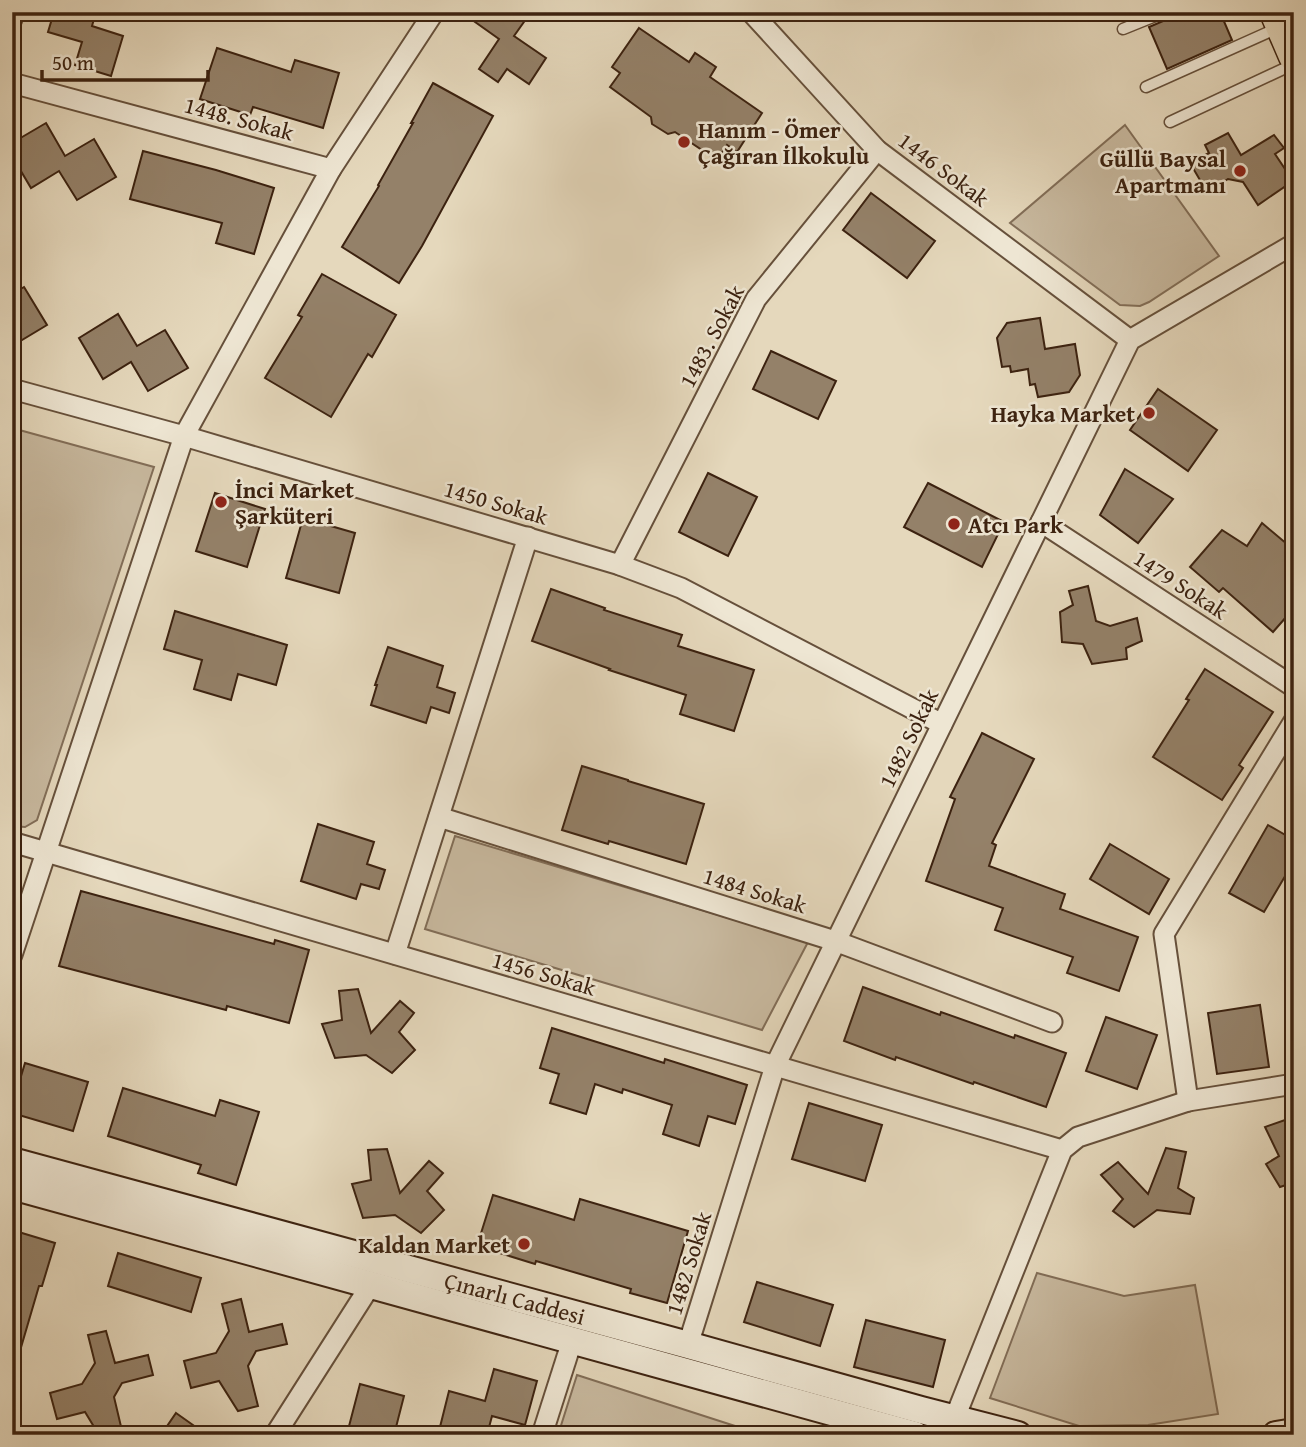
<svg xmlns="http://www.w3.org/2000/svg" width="1306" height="1447" font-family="'Gentium Book Plus',serif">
	<rect width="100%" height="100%" fill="#e5d8bc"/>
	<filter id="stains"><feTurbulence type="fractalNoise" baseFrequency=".00286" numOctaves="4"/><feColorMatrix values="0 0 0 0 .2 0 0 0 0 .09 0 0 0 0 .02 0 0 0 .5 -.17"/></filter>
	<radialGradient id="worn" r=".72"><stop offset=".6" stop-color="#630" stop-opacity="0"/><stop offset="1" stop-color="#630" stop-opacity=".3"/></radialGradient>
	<!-- green -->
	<g fill="#c8b99f" stroke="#826e58" stroke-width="2">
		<path d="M1125,125l94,131 -70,46 -9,4 -20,-1 -110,-82z"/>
		<path d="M12,428l142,39 -117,353 -12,7 -13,-1z"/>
		<path d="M455,836l353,106 -46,88 -337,-101z"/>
		<path d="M1037,1273l87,23 71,-11 23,129 -70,11 -69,1 -89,-28z"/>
		<path d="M577,1375l186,60h-205z"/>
	</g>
	<!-- building -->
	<g fill="#948169" stroke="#3c2210" stroke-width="2">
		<path d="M54,12h42l-4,14 31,10 -12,40 -36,-11 7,-23 -34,-10z"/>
		<path d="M461,12h70l-17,24 32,22 -17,26 -22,-15 -9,13 -19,-13 20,-30z"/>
		<path d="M1172,12h48l12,28 -65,29 -18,-42 19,-8z"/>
		<path d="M639,28l50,34 6,-9 21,14 -6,10 52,36 -25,39 -10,-7 -10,15 -42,-28 -7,2 -16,-10 -1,-7 -41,-30 10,-14 -8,-6z"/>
		<path d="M217,48l74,24 4,-12 44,13 -16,55 -70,-21 -3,8 -50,-16z"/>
		<path d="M433,83l60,33 -71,130 -23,37 -57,-36 37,-61 -1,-1 35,-62h-2z"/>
		<path d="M46,123l19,33 29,-17 22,38 -39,23 -18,-29 -28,17 -19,-32v-13z"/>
		<path d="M1228,133l13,22 33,-20 10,13 -9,6 18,27 -35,24 -15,-23 -15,-3 -21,13 -17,-29 19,-10 -4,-8z"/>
		<path d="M143,151l73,19 58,18 -20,66 -38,-11 6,-20 -92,-24z"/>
		<path d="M871,193l64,48 -28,37 -64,-48z"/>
		<path d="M322,274l74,41 -24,42 -4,-3 -37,63 -66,-39 37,-61 -4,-2z"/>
		<path d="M24,287l23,38 -35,21v-52z"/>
		<path d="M118,314l19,32 28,-16 23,38 -40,23 -17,-29 -28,17 -24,-41z"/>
		<path d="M1040,318l5,31 30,-5 5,31 -11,17 -31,5 -3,-13 -5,1 -2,-16 -17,3 -1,-6 -8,1 -5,-29 10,-15z"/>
		<path d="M771,351l65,30 -18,38 -65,-30z"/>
		<path d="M1158,389l59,41 -29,41 -58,-41z"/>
		<path d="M1125,469l48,30 -35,44 -38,-28z"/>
		<path d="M708,473l49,24 -29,59 -49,-24z"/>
		<path d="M928,483l76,39 -22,45 -78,-40z"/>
		<path d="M215,493l50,16 -18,58 -51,-16z"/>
		<path d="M303,518l52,15 -16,60 -53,-15z"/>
		<path d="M1262,523l32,27v58l-21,24 -50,-44 -4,4 -29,-25 32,-37 25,16z"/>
		<path d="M1088,586l8,35 14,5 27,-8 5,23 -16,7 1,11 -35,5 -9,-20 -21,-2 -2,-30 13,-7 -4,-14z"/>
		<path d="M551,589l54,19 -1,2 78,25 -4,11 76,24 -20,61 -54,-17 6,-19 -77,-25 1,-1 -78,-28z"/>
		<path d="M175,611l112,34 -11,40 -38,-11 -7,26 -37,-11 8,-29 -38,-11z"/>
		<path d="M388,647l55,19 -6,21 18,6 -6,20 -18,-6 -5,16 -55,-18 6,-20h-2z"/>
		<path d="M1205,669l68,43 -34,53 4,3 -21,32 -69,-43 36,-57 -3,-1z"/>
		<path d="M982,733l52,26 -42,84 4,2 -7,21 76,28 -5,15 78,28 -19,54 -52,-18 6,-16 -78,-27 8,-22 -77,-27 29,-82 -5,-2z"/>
		<path d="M582,766l46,14v1l76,23 -18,60 -77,-23 -1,3 -46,-14z"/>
		<path d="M318,824l56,18 -7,22 18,6 -6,19 -18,-5 -5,15 -55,-18z"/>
		<path d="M1268,825l26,15v21l-30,51 -35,-19z"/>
		<path d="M1110,844l59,35 -20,35 -59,-35z"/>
		<path d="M81,891l193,53 1,-4 34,10 -20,73 -62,-17 -1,4 -167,-44z"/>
		<path d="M863,987l77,28 1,-3 73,26 1,-3 51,18 -20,54 -72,-25 -1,2 -77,-27 -1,3 -51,-19z"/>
		<path d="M358,989l13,44 29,-32 14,12 -15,19 16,18 -23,23 -26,-18 -31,3 -13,-34 20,-4 -3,-29z"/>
		<path d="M1260,1005l9,62 -52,7 -9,-61z"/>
		<path d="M1106,1017l51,18 -20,54 -51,-18z"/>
		<path d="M552,1028l112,35 1,-4 82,26 -12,39 -27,-8 -9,30 -36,-12 9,-29 -49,-16 -1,4 -27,-9 -9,30 -36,-11 9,-29 -19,-6z"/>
		<path d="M25,1063l63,19 -15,49 -61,-18v-7z"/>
		<path d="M123,1088l92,28 5,-16 39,12 -23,73 -38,-12 3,-8 -93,-29z"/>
		<path d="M809,1103l73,22 -17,56 -73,-22z"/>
		<path d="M1285,1120l9,18v49l-2,-4 -12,4 -14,-23 13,-8 -14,-29z"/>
		<path d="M1166,1148l20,4 -8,36 16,10 -4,16 -33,-4 -23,17 -21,-16 10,-12 -22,-24 17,-13 30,32z"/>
		<path d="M387,1149l13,44 29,-32 14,12 -16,18 17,19 -23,23 -26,-18 -32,3 -11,-34 19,-4 -3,-30z"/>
		<path d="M493,1195l81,25 6,-21 108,32 -21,72 -37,-10 1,-4 -95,-28 -1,3 -58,-18z"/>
		<path d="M12,1230l43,13 -13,43h-3l-22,75 -5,-1z"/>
		<path d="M118,1253l83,25 -10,34 -83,-26z"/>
		<path d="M757,1282l76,23 -13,41 -76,-24z"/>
		<path d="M241,1299l8,33 33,-8 5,20 -31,7 -8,15 10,40 -20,5 -19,-30 -28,7 -7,-27 32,-8 13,-22 -7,-27z"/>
		<path d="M866,1320l79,20 -12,47 -79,-20z"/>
		<path d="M106,1331l9,32 33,-8 5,20 -31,8 -8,14 9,38h-24l-14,-23 -28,7 -7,-26 32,-9 13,-21 -7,-28z"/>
		<path d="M494,1369l43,12 -12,44 -33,-9 -5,19h-49l11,-44 36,10z"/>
		<path d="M360,1384l44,12 -10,39h-29l-17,-5z"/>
		<path d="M176,1413l31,22h-46z"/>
	</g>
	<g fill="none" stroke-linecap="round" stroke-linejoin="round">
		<defs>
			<g id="lane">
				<path d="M1123,29l42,-17"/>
				<path d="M1146,87l134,-60"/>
				<path d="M1170,122l124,-58"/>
			</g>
			<g id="street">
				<path d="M751,12l126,138 253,190"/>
				<path d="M12,19l2,-7"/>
				<path d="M12,83l319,86"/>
				<path d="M12,389l172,47 436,129 61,23 261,136"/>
				<path d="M1041,522l253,165"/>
				<path d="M620,565l136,-266 121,-149"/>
				<path d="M439,817l396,124 217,81"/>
				<path d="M12,842l1050,308"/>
				<path d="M395,954l133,-417"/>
				<path d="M12,955l172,-519 147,-267 103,-157"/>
				<path d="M1188,1101l-24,-167 130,-213"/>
				<path d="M688,1345l87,-279 355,-726 164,-96"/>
				<path d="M275,1435l95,-149"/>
				<path d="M542,1435l30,-94"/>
				<path d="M948,1435l114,-285 16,-13 110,-36 106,-17"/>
			</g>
			<g id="secondary">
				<path d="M12,1161l676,184 233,65 97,25"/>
				<path d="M12,1186l903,249"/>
				<path d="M1276,1435l18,-3"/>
			</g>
			<path id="primary" d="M1275,12l19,44"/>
		</defs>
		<!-- lane casing -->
		<use href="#lane" stroke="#66503b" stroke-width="13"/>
		<!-- street casing -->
		<use href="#street" stroke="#66503b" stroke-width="23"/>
		<!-- secondary casing -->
		<use href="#secondary" stroke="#3c2210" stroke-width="30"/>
		<!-- primary casing -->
		<use href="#primary" stroke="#3c2210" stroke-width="33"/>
		<!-- lane -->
		<use href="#lane" stroke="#eee6d3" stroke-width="10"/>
		<!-- street -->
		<use href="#street" stroke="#eee6d3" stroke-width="19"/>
		<!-- secondary -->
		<use href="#secondary" stroke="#eee6d3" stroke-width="26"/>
		<!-- primary -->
		<use href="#primary" stroke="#e5d8bc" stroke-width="30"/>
	</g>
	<!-- markers -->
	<g fill="#8f2418" stroke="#eee6d3" stroke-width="2.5">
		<circle cx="684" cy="142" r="7"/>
		<circle cx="1240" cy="171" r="7"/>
		<circle cx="1149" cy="413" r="7"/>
		<circle cx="221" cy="502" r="7"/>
		<circle cx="954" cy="524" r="7"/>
		<circle cx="524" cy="1244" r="7"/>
	</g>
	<g text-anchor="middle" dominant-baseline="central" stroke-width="5" stroke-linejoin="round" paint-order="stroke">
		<!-- street labels -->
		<g font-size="23" fill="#3c2210" stroke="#eee6d3">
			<text transform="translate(239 118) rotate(15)">1448. Sokak</text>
			<text transform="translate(944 169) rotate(37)">1446 Sokak</text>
			<text transform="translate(711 336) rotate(-62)">1483. Sokak</text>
			<text transform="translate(496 502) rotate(16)">1450 Sokak</text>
			<text transform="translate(1181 584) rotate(33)">1479 Sokak</text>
			<text transform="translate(908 738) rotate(-64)">1482 Sokak</text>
			<text transform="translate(755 890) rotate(17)">1484 Sokak</text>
			<text transform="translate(544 973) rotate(16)">1456 Sokak</text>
			<text transform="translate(688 1263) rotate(-73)">1482 Sokak</text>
			<text transform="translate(515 1298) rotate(15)">Çınarlı Caddesi</text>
		</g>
		<!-- poi labels -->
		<g font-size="23" font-weight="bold" fill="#3c2210" stroke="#eee6d3" text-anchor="start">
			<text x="698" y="129">Hanım - Ömer<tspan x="698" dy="26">Çağıran İlkokulu</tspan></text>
			<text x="1226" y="158" text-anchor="end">Güllü Baysal<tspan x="1226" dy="26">Apartmanı</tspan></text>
			<text x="1135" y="413" text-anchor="end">Hayka Market</text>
			<text x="235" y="489">İnci Market<tspan x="235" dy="26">Şarküteri</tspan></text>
			<text x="968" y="524">Atcı Park</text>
			<text x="510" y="1244" text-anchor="end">Kaldan Market</text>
		</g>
	</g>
	<!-- margin -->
	<rect width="1306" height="1447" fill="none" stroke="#e5d8bc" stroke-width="42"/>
	<rect x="14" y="14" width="1278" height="1419" fill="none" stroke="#3c2210" stroke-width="3.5"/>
	<rect x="21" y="21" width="1264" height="1405" fill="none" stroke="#3c2210" stroke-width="2"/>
	<!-- scale -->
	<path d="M42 70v10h166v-10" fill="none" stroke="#3c2210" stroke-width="3.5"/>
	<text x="52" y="70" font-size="21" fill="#3c2210" stroke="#eee6d3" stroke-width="5" paint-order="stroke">50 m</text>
	<rect width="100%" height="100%" filter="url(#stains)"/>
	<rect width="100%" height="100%" fill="url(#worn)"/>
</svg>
